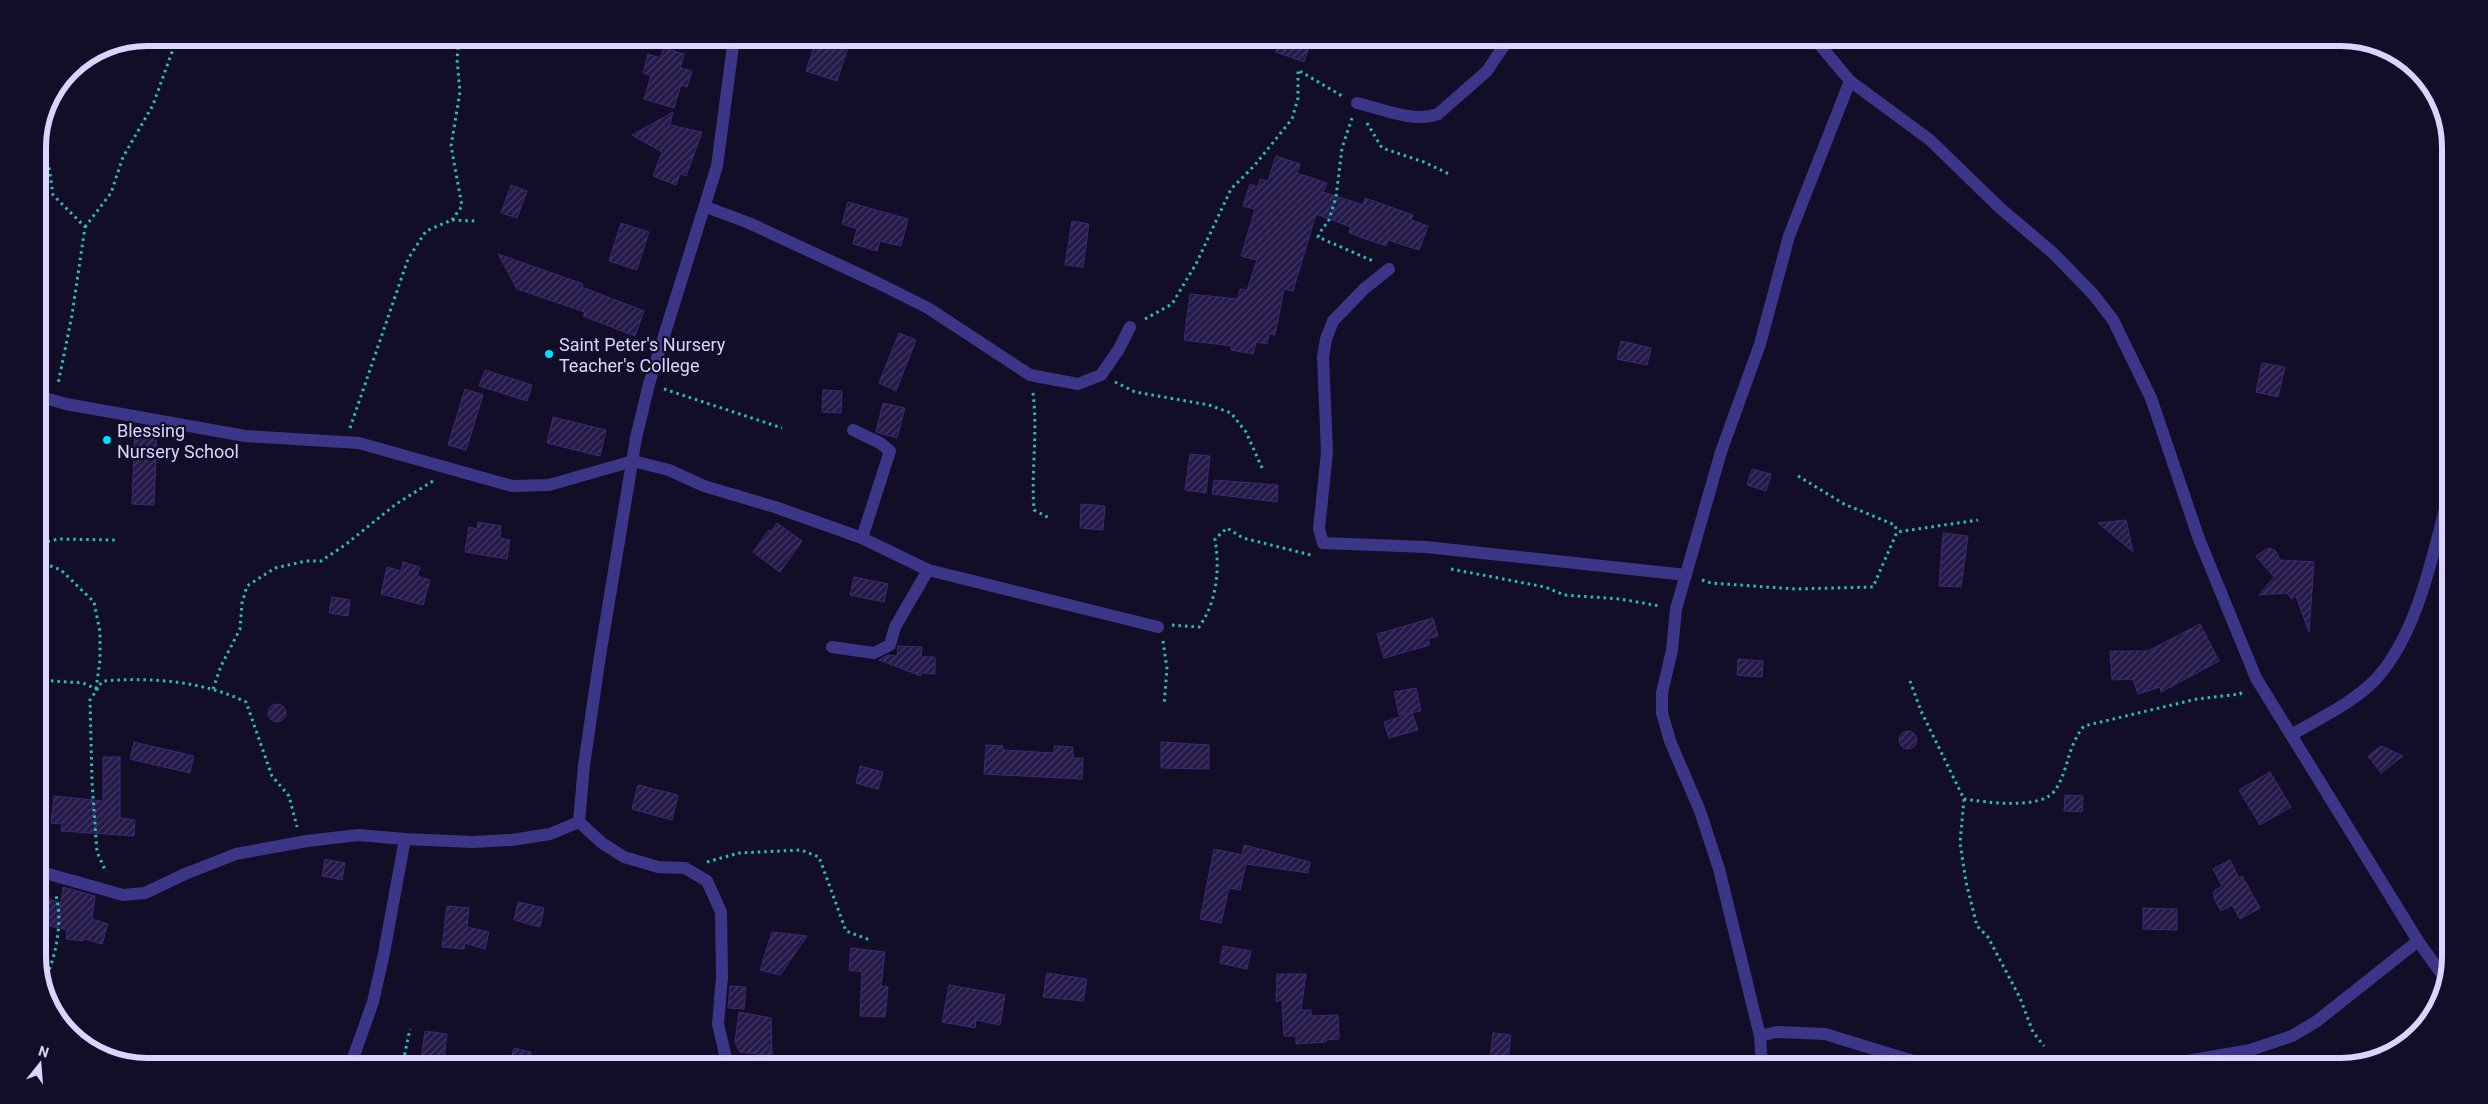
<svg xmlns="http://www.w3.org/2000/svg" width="2488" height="1104" font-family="Roboto,sans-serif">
	<defs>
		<pattern id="building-hatch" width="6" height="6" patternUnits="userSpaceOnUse" patternTransform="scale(1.25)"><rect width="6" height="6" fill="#241949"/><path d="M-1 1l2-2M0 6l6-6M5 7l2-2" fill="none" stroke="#433a64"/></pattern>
	</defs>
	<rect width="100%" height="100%" fill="#130e27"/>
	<!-- building -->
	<g fill="url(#building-hatch)" stroke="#3b2a76">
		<path d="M817,38h34l-14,43 -31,-10z"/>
		<path d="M1281,38l28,8 -5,16 -28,-10z"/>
		<path d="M664,48l20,6 -4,14 12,3 -5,16 -6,-2 -7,23 -30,-9 7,-24 -8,-2 5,-19 12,4z"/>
		<path d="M673,112l-3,13 32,7 -16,44 -6,-2 -4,11 -23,-9 9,-24 -30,-17z"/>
		<path d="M1276,156l24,8 -3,9 30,10 -4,9 40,13 2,-7 48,17 -2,5 17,6 -9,24 -31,-10 -2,6 -37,-13 2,-6 -35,-13 -23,77 -9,-2 -9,46 -6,-1 -2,10 -11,-2 -3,12 -22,-4 1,-4 -48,-6 6,-46 48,5 2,-10 7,1 10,-30 -16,-4 14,-47 -12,-3 7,-22 8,3 2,-8 8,2z"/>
		<path d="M511,185l16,6 -10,27 -16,-5z"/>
		<path d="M848,202l60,17 -7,27 -21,-5 -3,10 -24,-7 4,-15 -15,-5z"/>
		<path d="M1072,221l17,3 -6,43 -18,-2z"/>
		<path d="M621,223l28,9 -12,38 -28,-9z"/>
		<path d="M498,254l85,30 -1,3 62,24 -9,25 -52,-20 2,-4 -68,-23z"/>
		<path d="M899,333l17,7 -20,51 -17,-8z"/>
		<path d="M1621,341l30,7 -4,17 -30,-6z"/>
		<path d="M2262,363l23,4 -7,30 -22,-5z"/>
		<path d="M485,370l47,15 -5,16 -48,-15z"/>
		<path d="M465,389l18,6 -17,55 -18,-5z"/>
		<path d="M823,390l19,1 -1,22 -19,-1z"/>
		<path d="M883,403l22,5 -8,30 -21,-6z"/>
		<path d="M553,417l53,13 -6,26 -53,-13z"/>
		<path d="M135,428l22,1 -3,76 -22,-1z"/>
		<path d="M1190,454l20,2 -4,37 -21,-3z"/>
		<path d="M1752,469l19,5 -5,17 -19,-6z"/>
		<path d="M1214,480l64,5 -1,17 -65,-8z"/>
		<path d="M1081,504l24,2 -2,24 -23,-2z"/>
		<path d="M2126,520l7,32 -35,-29z"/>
		<path d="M478,522l23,4 -1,12 10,2 -3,19 -42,-7 4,-25 8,2z"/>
		<path d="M777,523l25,18 -22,31 -27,-20 16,-22 2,2z"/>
		<path d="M1943,533l25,3 -7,51 -22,-1z"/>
		<path d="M2268,548l7,2 5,10 34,2 -5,70 -13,-36 -4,3 -5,-6 -28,2 15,-18 -18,-21z"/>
		<path d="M403,562l17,5 -3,9 13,4 -7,25 -42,-11 6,-27 14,4z"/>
		<path d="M854,577l34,7 -4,18 -34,-7z"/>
		<path d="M332,597l18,3 -2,16 -19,-3z"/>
		<path d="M1433,618l5,18 -10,3 2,6 -46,13 -7,-24z"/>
		<path d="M2200,624l19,37 -58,31 -1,-5 -22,7 -5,-15 -21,1 -2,-29h38z"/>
		<path d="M898,646l24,1 -1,10h14v17l-14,-1v3l-42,-16 9,-5 9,1z"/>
		<path d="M1738,659l25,2 -1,16 -25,-2z"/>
		<path d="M1416,688l5,23 -22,4 -5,-23z"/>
		<circle cx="277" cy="713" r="9"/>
		<path d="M1412,713l6,17 -29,8 -5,-16z"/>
		<circle cx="1908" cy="740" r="9"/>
		<path d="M134,742l60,14 -4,17 -60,-14z"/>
		<path d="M1161,742l48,3v24l-48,-1z"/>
		<path d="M986,745l17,1v4l51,3v-7l19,1v11h10l-1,21 -98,-5z"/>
		<path d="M2381,746l22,10 -22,17 -13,-17z"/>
		<path d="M103,757h17v61l15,2 -1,16 -73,-5 1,-7 -11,-1 3,-27 49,5z"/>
		<path d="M860,766l23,6 -5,17 -22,-6z"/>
		<path d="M2270,772l21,35 -31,18 -21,-35z"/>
		<path d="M638,785l40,10 -6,25 -40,-11z"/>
		<path d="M2065,795l18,1 -1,16 -18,-1z"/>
		<path d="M1244,845l66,17 -2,11 -62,-9 -6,26 -11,-2 -8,35 -21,-4 14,-70 28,6z"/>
		<path d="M325,859l20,4 -3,17 -20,-4z"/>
		<path d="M2230,860l9,18 3,-2 18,32 -20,11 -8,-14 -11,6 -7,-13v-7l8,-5 -9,-17z"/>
		<path d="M63,887l32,9 -3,23 16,5 -6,20 -18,-5 -1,2 -17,-2 1,-9 -29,-7v-27l23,7z"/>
		<path d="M518,902l26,6 -4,19 -26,-7z"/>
		<path d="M447,906l22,2 -2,19 22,5 -4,17 -20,-6 -1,6 -22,-2z"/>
		<path d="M2143,908l34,1v21l-34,-1z"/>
		<path d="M772,932l35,4 -27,39 -20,-5z"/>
		<path d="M1223,946l28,5 -4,18 -27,-6z"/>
		<path d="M851,948l34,4 -4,34 7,1 -3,30 -25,-1 2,-44 -13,-2z"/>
		<path d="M1047,973l40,6 -4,22 -40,-4z"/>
		<path d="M1277,974h29l-5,36h10v6l27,-1 1,24 -13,1v2l-30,2v-8h-12l-2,-37 -6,3z"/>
		<path d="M949,985l56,10 -5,30 -24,-5 -1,8 -33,-6z"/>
		<path d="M730,986l16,1 -2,22 -16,-1z"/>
		<path d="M739,1012l32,6 1,38 -32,-4 -5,-10z"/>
		<path d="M425,1031l22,3 -4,32h-23z"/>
		<path d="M1493,1033l18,2 -4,31h-18z"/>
		<path d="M514,1048l17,4 -4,14h-18z"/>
	</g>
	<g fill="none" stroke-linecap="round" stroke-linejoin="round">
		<!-- path -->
		<g stroke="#28bfba" stroke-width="3" stroke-dasharray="2.5 4" stroke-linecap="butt">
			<path d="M1352,118l-10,30 -6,49 -8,26 -5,4 -5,10 55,24"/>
			<path d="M1367,123l15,25 42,14 27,13"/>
			<path d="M38,137l11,30 4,28 32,32 -13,88 -14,69"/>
			<path d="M452,220l10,-14 -11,-60 9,-54 -3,-33 2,-21"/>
			<path d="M85,227l26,-34 12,-36 30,-52 24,-67"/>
			<path d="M1145,319l27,-15 24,-40 35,-75 23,-23 38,-47 6,-21v-28l44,26"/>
			<path d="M1115,382l20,10 74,13 22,8 15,19 17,38"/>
			<path d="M664,389l118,39"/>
			<path d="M1033,393c5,39 -2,78 1,117l17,9"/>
			<path d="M350,428l58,-169 18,-28 26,-11 23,1"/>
			<path d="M1798,476l46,28 51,21 2,7"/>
			<path d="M38,548l1,-4 19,-5 57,1"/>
			<path d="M38,561l23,9 33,32 6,30v28l-4,29"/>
			<path d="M1451,569l94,18 19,8 56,4 40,7"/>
			<path d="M1702,580l9,3 84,6 78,-2 24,-55 81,-12"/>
			<path d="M1172,625l27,2c18,-25 21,-58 16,-88l12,-11 16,10 68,17"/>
			<path d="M1163,641l4,28 -3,36"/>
			<path d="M38,680l45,3 13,6 7,-8c47,-4 100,0 143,21l26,74 17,20 8,31"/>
			<path d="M1910,681l11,30 43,88 -4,44 6,39 11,44 11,11 32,61 13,34 11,14"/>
			<path d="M98,688l-8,12 2,82 5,70 9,20"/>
			<path d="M213,689l8,-23 19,-37 2,-26 5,-17 28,-18 31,-7h15l24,-16 51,-41 37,-23"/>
			<path d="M1964,799c21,3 79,12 92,-10 13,-21 11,-42 28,-63l113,-27 43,-5 4,-5"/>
			<path d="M707,862l32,-9 62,-3 18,7 27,74 24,9"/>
			<path d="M44,981c12,-21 20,-65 11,-88"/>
			<path d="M278,1066l20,-7 38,1"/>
			<path d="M399,1066l4,-4 7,-33"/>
		</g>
		<!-- minor -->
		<g stroke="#3c3689" stroke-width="12">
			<path d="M734,38l-17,128 -68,218 -13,54 -36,218 -16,109 -5,57 23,21 22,14 34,10 27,1 22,13 14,31 1,65 -4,47 8,34 11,8"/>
			<path d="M1357,103c26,6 56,20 81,11l49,-43 22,-33"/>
			<path d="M706,207l43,16 127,59 52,26 102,67 48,9 23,-9 18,-26 11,-22"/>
			<path d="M1389,269l-25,20 -31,32 -7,18 -3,18 4,95 -8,77 4,14 103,4 260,28"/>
			<path d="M38,396l28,8 179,32 114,7 153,43 37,-1 84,-24 36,9 35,16 71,21 87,31 66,32 230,57"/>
			<path d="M853,430l27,13 10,8 -28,87"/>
			<path d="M832,647l42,6 16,-8 5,-18 33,-57"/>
			<path d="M2291,735c29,-17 62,-32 85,-56 43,-47 58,-130 74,-190"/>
			<path d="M38,871l85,24 22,-2 40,-19 51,-20 71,-13 51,-6 47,4 68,3 39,-2 38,-6 29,-12"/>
			<path d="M1760,1036l16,-4 49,2 98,30 28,2"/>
			<path d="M352,1061l21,-59 11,-49 21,-114"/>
			<path d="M1762,1066l-2,-30 -41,-167 -19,-58 -30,-70 -8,-28v-20l10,-43 4,-41 45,-157 39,-108 29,-108 61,-155"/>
			<path d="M2001,1066l56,-5 16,5"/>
			<path d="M2159,1066l91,-16 42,-14 25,-15 101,-80"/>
		</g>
		<!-- tertiary -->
		<path stroke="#3c3689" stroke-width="12" d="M1814,38l36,43 80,59 70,68 53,45 40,41 20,26 38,78 48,141 57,139 162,263 28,39"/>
	</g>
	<!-- markers -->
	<g fill="#00dfff" stroke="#130e27" stroke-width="2">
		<circle cx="549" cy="354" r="5"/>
		<circle cx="107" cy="440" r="5"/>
	</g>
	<g text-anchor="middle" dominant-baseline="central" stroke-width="4.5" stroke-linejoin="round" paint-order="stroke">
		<!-- poi labels -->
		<g font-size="18" fill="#dad4ff" stroke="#130e27" text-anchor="start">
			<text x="559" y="344">Saint Peter's Nursery<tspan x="559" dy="21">Teacher's College</tspan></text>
			<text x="117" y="430">Blessing<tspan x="117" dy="21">Nursery School</tspan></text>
		</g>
	</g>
	<!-- crop -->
	<path d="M0 0H2488V1104H0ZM147 46H2341A101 101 0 0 1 2442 147V957A101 101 0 0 1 2341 1058H147A101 101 0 0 1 46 957V147A101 101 0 0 1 147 46Z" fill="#130e27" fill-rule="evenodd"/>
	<path fill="none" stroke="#dad4ff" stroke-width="6" d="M147 46H2341A101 101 0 0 1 2442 147V957A101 101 0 0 1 2341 1058H147A101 101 0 0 1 46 957V147A101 101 0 0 1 147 46Z"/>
	<!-- north arrow -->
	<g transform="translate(40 1064) rotate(17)" stroke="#130e27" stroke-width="4" paint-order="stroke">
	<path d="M0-4L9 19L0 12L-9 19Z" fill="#dad4ff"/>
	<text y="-8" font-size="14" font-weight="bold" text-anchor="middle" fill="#dad4ff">N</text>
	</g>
</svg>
